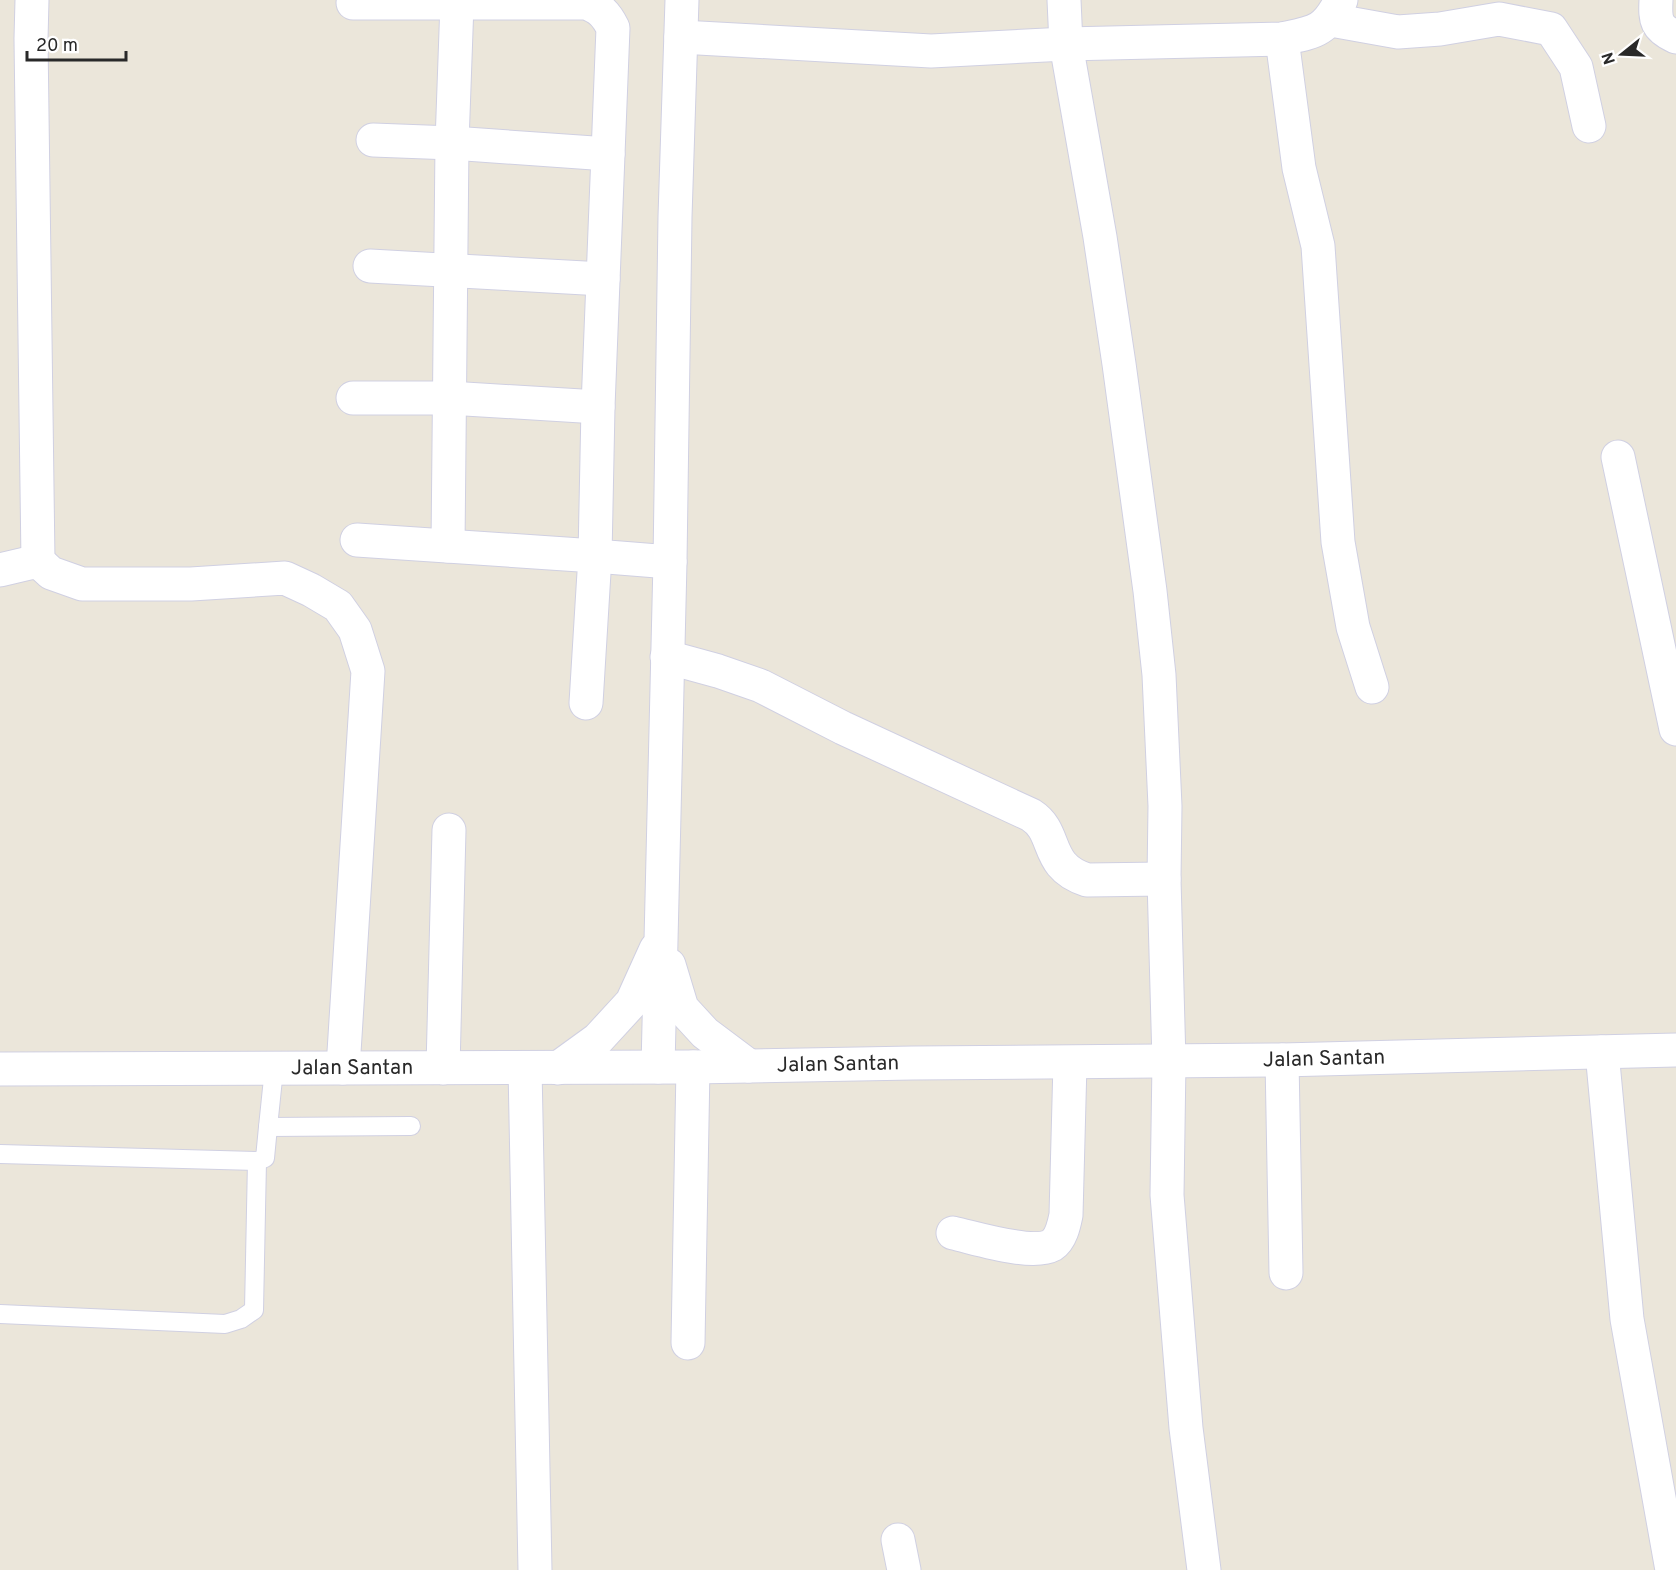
<svg xmlns="http://www.w3.org/2000/svg" width="1676" height="1570" font-family="Overpass,sans-serif">
	<rect width="100%" height="100%" fill="#ebe6da"/>
	<g fill="none" stroke-linecap="round" stroke-linejoin="round">
		<defs>
			<g id="service">
				<path d="M274,1069l-6,58 143,-1"/>
				<path d="M0,1154l257,7 8,-3 3,-31"/>
				<path d="M0,1314l225,10 16,-5 13,-9 3,-149"/>
			</g>
			<g id="minor">
				<path d="M32,0l-1,39 7,522"/>
				<path d="M1064,0l2,44 34,193 19,127 31,227 9,84 6,131 -1,73 5,183 -2,133 19,233 18,142"/>
				<path d="M1656,0c-1,21 0,28 20,37"/>
				<path d="M353,3h233c14,5 20,11 27,25l-15,379 -3,149 75,6"/>
				<path d="M1331,20l67,12 42,-3 59,-10 52,10 25,38 13,59"/>
				<path d="M681,37l250,14 135,-7 216,-5c33,-7 43,-7 59,-39"/>
				<path d="M1282,39l17,129 19,78 20,296 15,85 19,60"/>
				<path d="M373,140l79,3 156,11"/>
				<path d="M370,266l233,13"/>
				<path d="M353,398h96l149,9"/>
				<path d="M1618,457l58,272"/>
				<path d="M357,540l238,16 -9,147"/>
				<path d="M448,546l4,-403 5,-140"/>
				<path d="M0,570l38,-9 13,12 31,11h109l94,-6 26,12 27,16 17,24 13,41 -25,397"/>
				<path d="M667,657l51,14 43,15 82,42 188,87c28,18 12,51 56,65l77,-1"/>
				<path d="M1602,1052l25,267 45,251"/>
				<path d="M1282,1060l4,213"/>
				<path d="M443,1068l6,-238"/>
				<path d="M525,1068l10,502"/>
				<path d="M953,1233c23,5 79,23 99,12 9,-6 12,-20 14,-30l4,-152"/>
				<path d="M688,1343l5,-276"/>
				<path d="M898,1540l6,30"/>
			</g>
			<g id="tertiary">
				<path d="M669,965l13,43 23,25 44,33"/>
				<path d="M658,1067l12,-505 5,-345 7,-217"/>
				<path d="M558,1068l40,-29 34,-37 24,-53"/>
				<path id="s1" d="M0,1069l693,-2 220,-4 369,-3 394,-10"/>
			</g>
		</defs>
		<!-- service casing -->
		<use href="#service" stroke="#d0d0e2" stroke-width="20"/>
		<!-- minor casing -->
		<use href="#minor" stroke="#d0d0e2" stroke-width="35"/>
		<!-- tertiary casing -->
		<use href="#tertiary" stroke="#d0d0e2" stroke-width="35"/>
		<!-- service -->
		<use href="#service" stroke="#fff" stroke-width="18"/>
		<!-- minor -->
		<use href="#minor" stroke="#fff" stroke-width="33"/>
		<!-- tertiary -->
		<use href="#tertiary" stroke="#fff" stroke-width="33"/>
	</g>
	<g text-anchor="middle" dominant-baseline="central" stroke-width="6" stroke-linejoin="round" paint-order="stroke">
		<!-- street labels -->
		<g font-size="21" fill="#292929" stroke="#fff">
			<text stroke="none"><textPath href="#s1" startOffset="1324">Jalan Santan</textPath></text>
			<text stroke="none"><textPath href="#s1" startOffset="838">Jalan Santan</textPath></text>
			<text stroke="none"><textPath href="#s1" startOffset="352">Jalan Santan</textPath></text>
		</g>
	</g>
	<!-- north arrow -->
	<g transform="translate(1622 54) rotate(252)" stroke="#ffffff" stroke-width="4.5" paint-order="stroke">
	<path d="M0-4.5L10 22L0 15L-10 22Z" fill="#292929"/>
	<text y="-9" font-size="16" font-weight="bold" text-anchor="middle" fill="#292929">N</text>
	</g>
	<!-- scale -->
	<path d="M27 51v9h99v-9" fill="none" stroke="#292929" stroke-width="3"/>
	<text x="36" y="51" font-size="18" fill="#292929" stroke="#ffffff" stroke-width="4.5" paint-order="stroke">20 m</text>
</svg>
